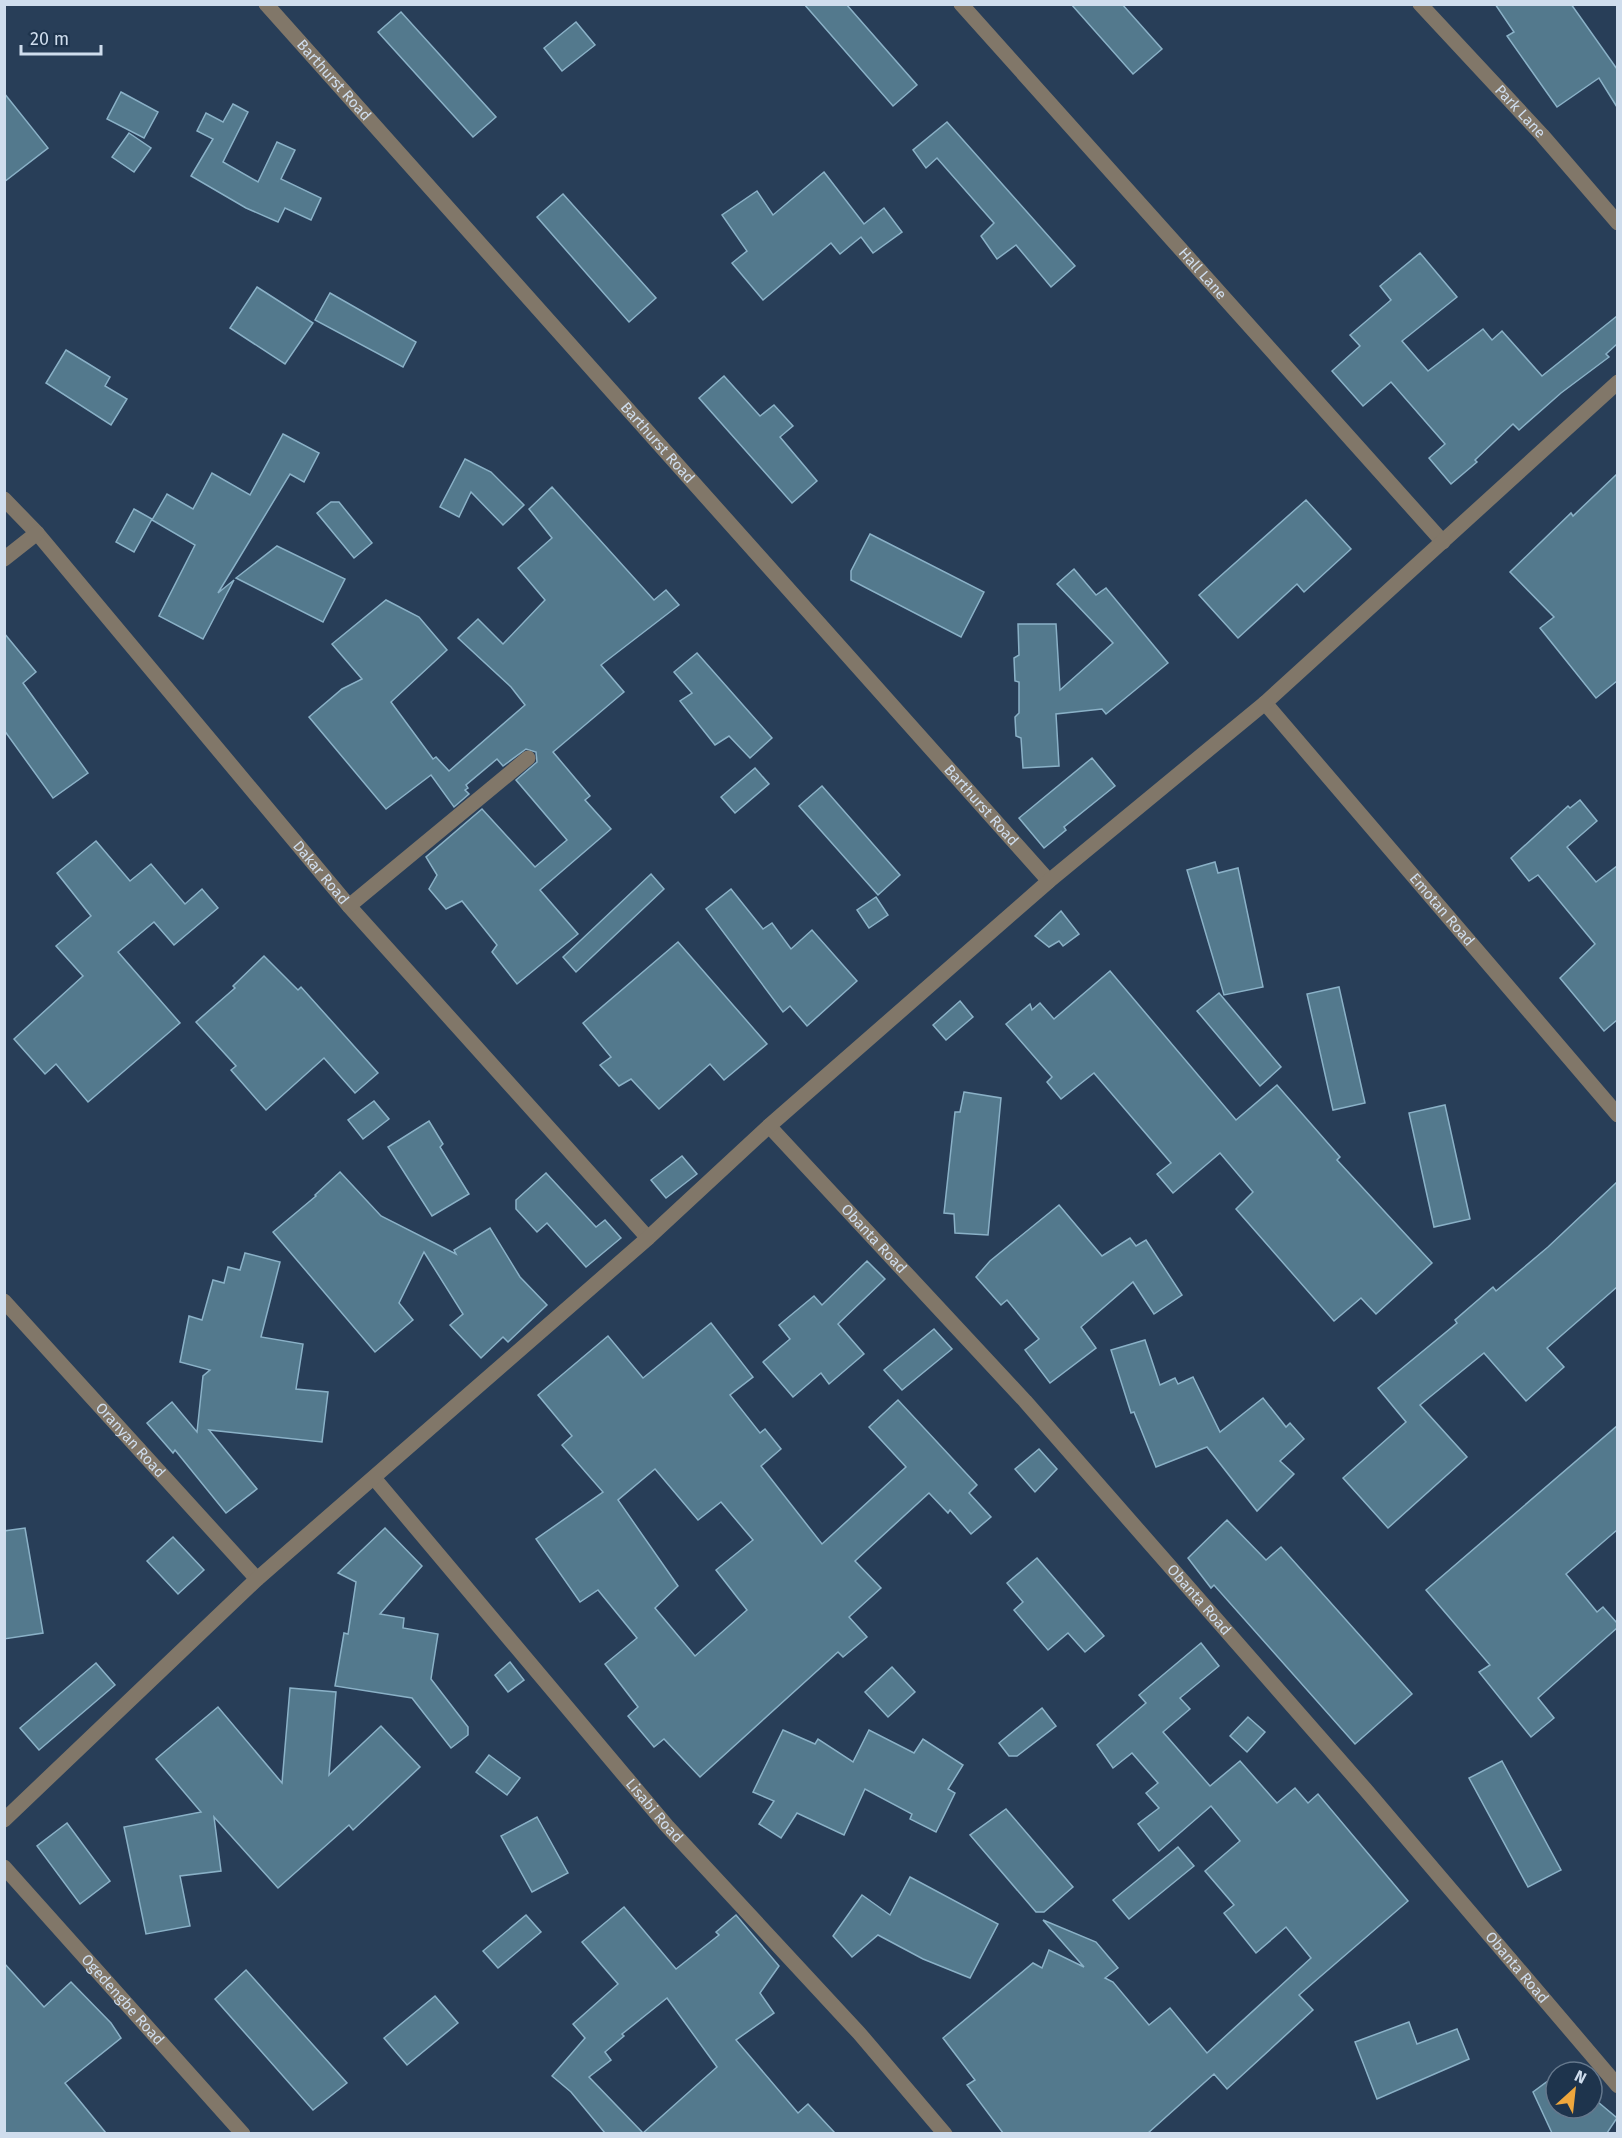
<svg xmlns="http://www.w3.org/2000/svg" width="1622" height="2138" font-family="'Fira Sans',sans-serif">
	<rect width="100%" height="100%" fill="#283e58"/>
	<!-- building -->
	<g fill="#53798d" stroke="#8ab1c7" stroke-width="1.5" fill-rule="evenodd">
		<path d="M804,4h42l71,81 -24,21z"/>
		<path d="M1071,4h51l40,45 -29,25z"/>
		<path d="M1495,4h76l46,65v38l-18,-29 -42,29 -50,-71 7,-4z"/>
		<path d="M401,12l95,105 -23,20 -95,-105z"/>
		<path d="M576,22l19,23 -33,26 -18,-23z"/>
		<path d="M121,92l37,20 -14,26 -37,-19z"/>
		<path d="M4,93l44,55 -44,34z"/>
		<path d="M233,104l15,8 -25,50 35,20 19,-40 18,8 -14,29 40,19 -10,22 -26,-12 -7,14 -32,-14 -55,-32 22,-37 -16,-8 9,-18 17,9z"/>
		<path d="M947,122l128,144 -24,21 -35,-42 -19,14 -16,-23 13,-13 -57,-65 -11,10 -13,-18z"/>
		<path d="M129,133l22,15 -17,24 -22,-15z"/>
		<path d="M824,172l40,52 20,-16 18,24 -29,21 -12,-16 -21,17 -9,-11 -68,57 -31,-37 15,-12 -25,-36 35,-24 16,24z"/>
		<path d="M563,194l93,104 -27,24 -92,-105z"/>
		<path d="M1420,253l37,44 -55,44 26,30 55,-42 9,11 10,-9 40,45 75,-60v28l-11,10 3,3 -48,36 -42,37 -6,-6 -38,36 2,2 -26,22 -22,-26 16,-14 -54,-62 -28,24 -31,-35 28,-25 -10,-11 41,-35 -11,-14z"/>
		<path d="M257,287l56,36 -28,41 -55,-36z"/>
		<path d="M330,293l86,49 -13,25 -88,-47z"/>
		<path d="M66,350l44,27 -5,9 22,13 -16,26 -65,-42z"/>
		<path d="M724,376l36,40 14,-11 19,21 -13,11 37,44 -25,22 -93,-105z"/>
		<path d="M283,434l36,19 -15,29 -14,-8 -72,119 16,-13 -31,59 -44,-23 36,-71 -43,-25 15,-26 26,15 19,-36 38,22z"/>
		<path d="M465,459l26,13 33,33 -21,20 -32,-33 -12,25 -19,-10z"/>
		<path d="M1617,474v207l-21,17 -56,-70 14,-11 -44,-45 61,-59 2,3z"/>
		<path d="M552,487l102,113 12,-10 13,15 -78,60 23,27 -71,60 37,44 -5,4 26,29 -71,61 38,44 -61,50 -25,-32 5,-7 -35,-44 -16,8 -17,-20 8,-14 -11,-18 56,-48 53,58 32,-27 -51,-60 21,-18 -1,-10 -10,-3 -23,17 -6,-7 -31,26 2,3 -3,2 4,4 -15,13 -23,-32 -45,34 -77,-92 33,-28 20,-10 -30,-35 54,-44 33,17 28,33 -56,52 42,57 3,-2 13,14 76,-66 -14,-18 -53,-49 20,-19 25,25 42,-44 -27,-32 34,-30 -23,-29z"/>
		<path d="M1306,500l45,49 -47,43 -7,-8 -59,54 -39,-43z"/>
		<path d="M331,502h8l33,41 -18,15 -37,-45z"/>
		<path d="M134,509l18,10 -18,33 -18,-10z"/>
		<path d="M870,534l114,58 -23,45 -110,-57v-9z"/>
		<path d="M277,546l68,33 -22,43 -87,-44z"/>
		<path d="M1074,569l22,26 10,-7 62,75 -62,51 -4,-5 -46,5 3,52 -36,2 -2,-30 -5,-2 -1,-19 4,-4v-31l-4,-1 -1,-23 5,-3 -1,-31h38l4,66 53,-47 -56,-59z"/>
		<path d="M4,633l32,39 -13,11 65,90 -35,25 -49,-68z"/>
		<path d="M697,653l75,85 -22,20 -21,-22 -14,9 -35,-44 12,-8 -18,-21z"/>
		<path d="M1092,758l23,28 -51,41 2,3 -22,18 -25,-30z"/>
		<path d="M755,768l14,16 -34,29 -14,-16z"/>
		<path d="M822,786l78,89 -22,20 -79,-89z"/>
		<path d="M1580,800l17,21 -30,26 29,35 21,-16v154l-13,11 -44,-53 35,-34 -57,-69 -9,6 -18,-23 57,-52 2,2z"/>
		<path d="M96,841l34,40 21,-17 34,40 17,-15 16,19 -44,37 -20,-23 -36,30 62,71 -92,79 -32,-38 -11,10 -31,-35 69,-63 -27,-30 35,-30 -34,-43z"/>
		<path d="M1215,862l3,11 20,-5 25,119 -39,8 -37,-125z"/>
		<path d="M651,874l13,15 -88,83 -13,-15z"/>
		<path d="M731,889l32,40 9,-6 19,26 21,-19 45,51 -50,45 -17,-20 -7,6 -77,-103z"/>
		<path d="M876,897l12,18 -19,13 -12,-18z"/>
		<path d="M1061,911l18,23 -16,12 -4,-5 -10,6 -14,-11z"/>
		<path d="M678,942l89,102 -43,36 -14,-16 -51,45 -28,-30 -12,7 -19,-21 11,-8 -28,-34z"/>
		<path d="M264,956l34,34 3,-3 77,86 -23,20 -31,-35 -58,52 -35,-40 5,-4 -40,-44 39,-34 -2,-2z"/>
		<path d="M1110,971l126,149 41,-35 63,72 -3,3 95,103 -56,51 -15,-16 -27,23 -98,-112 17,-17 -33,-39 -47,40 -16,-19 14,-11 -77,-90 -33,26 -14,-17 5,-5 -46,-53 24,-20 2,6 8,-7 14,16z"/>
		<path d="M1339,987l26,116 -32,7 -26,-116z"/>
		<path d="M1219,993l62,74 -21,19 -63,-75z"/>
		<path d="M960,1001l13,16 -27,23 -13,-15z"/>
		<path d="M964,1092l37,6 -13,137 -33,-2 -1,-19 -10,-1 11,-101h5z"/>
		<path d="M374,1101l15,18 -26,20 -15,-19z"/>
		<path d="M1445,1105l25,114 -36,8 -25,-114z"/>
		<path d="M429,1121l14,23 -3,3 29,47 -37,22 -44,-69z"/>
		<path d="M682,1156l15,18 -31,24 -15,-18z"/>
		<path d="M340,1172l41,44 75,38 -2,-4 36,-22 30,49 27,28 -39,37 -5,-5 -22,21 -31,-33 13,-11 -39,-62 -25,51 14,17 -38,32 -102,-120 43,-36 -1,-1z"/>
		<path d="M546,1173l50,54 9,-7 16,18 -35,29 -39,-44 -10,9 -21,-23v-9z"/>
		<path d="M1617,1182v105l-70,61 17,19 -38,34 -42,-48 -64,52 47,52 -79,71 -45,-50 63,-56 -28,-34 79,-65 -2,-3 38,-33 3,4 52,-44z"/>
		<path d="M1059,1205l43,51 28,-18 6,8 10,-6 36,55 -28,19 -21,-32 -52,45 15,21 -46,35 -25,-33 14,-11 -32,-39 -6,5 -25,-28 14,-16z"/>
		<path d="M245,1253l35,9 -19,75 42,7 -7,45 32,3 -6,50 -113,-12 48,59 -31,24 -51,-63 -2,3 -26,-30 25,-21 25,30 6,-56 7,-6 -30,-8 9,-46 13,4 11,-40 11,3 4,-16 12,3z"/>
		<path d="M867,1261l18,18 -47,45 26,30 -35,30 -8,-11 -28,24 -30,-35 27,-23 -11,-14 35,-29 8,9z"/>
		<path d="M711,1323l42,54 -23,18 30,38 5,-4 16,20 -20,17 61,78 84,-77 -37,-40 29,-27 79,85 -8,8 22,24 -20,17 -21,-24 -2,3 -19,-20 -74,68 26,27 -32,29 18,20 -24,20 -5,-5 -138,125 -36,-38 -10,8 -26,-31 10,-9 -33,-43 32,-26 -39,-48 -18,12 -44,-63 67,-47 -41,-47 10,-9 -34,-41 70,-59 35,42zM655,1469l43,51 23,-18 32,38 -37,30 31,40 -52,46 -40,-48 23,-22 -60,-86z"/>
		<path d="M934,1329l18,20 -50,41 -18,-20z"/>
		<path d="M1145,1340l15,45 15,-7 3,6 15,-7 27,55 43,-34 23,29 4,-4 14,16 -24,22 14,13 -37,37 -50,-64 -51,20 -22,-55 -3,1 -20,-63z"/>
		<path d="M1617,1426v104l-51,44 31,38 6,-5 14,16v5l-79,70 16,20 -23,19 -52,-65 11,-7 -64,-75z"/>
		<path d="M1039,1449l18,20 -22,23 -20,-23z"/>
		<path d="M1227,1520l39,40 15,-13 131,147 -57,50 -141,-159 -3,3 -23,-30z"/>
		<path d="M25,1528l18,105 -39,6v-108z"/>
		<path d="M385,1528l37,38 -42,48 24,4 -1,10 35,6 -7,45 37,48v8l-17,13 -39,-50 -77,-12 9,-53 4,1 8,-52 -18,-9z"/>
		<path d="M173,1537l31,33 -26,24 -31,-33z"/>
		<path d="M1037,1558l67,78 -19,16 -17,-19 -20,17 -34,-40 9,-8 -16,-19z"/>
		<path d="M1201,1643l18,23 -39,32 10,11 -27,23 47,54 30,-25 37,42 18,-15 13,15 10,-9 90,107 -109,94 14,15 -86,79 -13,-15 -66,59h-145l-36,-48 8,-5 -32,-42 90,-75 9,5 7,-18 35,17 -41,-47 53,22 22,26 -13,10 8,4 36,43 21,-17 37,45 104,-95 -25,-31 -30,26 -32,-40 10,-8 -29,-34 35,-30 -29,-35 -52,45 -21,-27 21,-16 -13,-15 12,-10 -26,-30 -19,15 -16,-23 49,-42 -7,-8z"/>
		<path d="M510,1662l14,18 -16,12 -13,-17z"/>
		<path d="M96,1663l19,22 -76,65 -19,-22z"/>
		<path d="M892,1667l23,25 -27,25 -23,-25z"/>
		<path d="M290,1688l46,4 -7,83 52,-49 39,41 -67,63 -4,-5 -71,63 -64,-71 7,54 -41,5 10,50 -44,8 -22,-107 77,-15 -45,-53 62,-52 64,76z"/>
		<path d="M1042,1708l14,18 -39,30h-8l-10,-13z"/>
		<path d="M1248,1717l17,15 -18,20 -17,-16z"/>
		<path d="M783,1730l32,14 3,-5 35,23 16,-32 45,23 9,-14 40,26 -15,24 7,4 -19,39 -26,-13 2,-5 -47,-25 -21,46 -47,-22 -16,25 -22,-14 15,-23 -21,-9z"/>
		<path d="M489,1755l31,23 -13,17 -31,-23z"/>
		<path d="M1502,1761l59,109 -33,17 -59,-109z"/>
		<path d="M1006,1809l67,78 -29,25h-8l-66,-77z"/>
		<path d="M537,1817l31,56 -36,19 -31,-56z"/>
		<path d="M67,1823l43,58 -30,23 -43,-58z"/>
		<path d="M1178,1847l16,19 -65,53 -16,-19z"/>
		<path d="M910,1877l88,47 -28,54 -47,-19 -45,-24 -26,22 -19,-21 29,-41 28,20z"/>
		<path d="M624,1907l52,62 43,-34 -3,-3 20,-17 43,51 -19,27 14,20 -38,27 62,73 10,-9 27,29h-230l-34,-41 -19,-16 33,-38 -12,-14 45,-40 -36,-42zM667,1998l50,69 -74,66 -54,-56 22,-17 -6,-8 19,-16 -2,-2z"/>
		<path d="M526,1915l15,17 -43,36 -15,-17z"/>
		<path d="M4,1963l40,44 27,-25 40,41 10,15 -56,45 41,50h-102z"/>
		<path d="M246,1970l101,113 -34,27 -98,-111z"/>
		<path d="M435,1996l23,27 -51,42 -23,-27z"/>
		<path d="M1409,2022l8,22 40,-15 12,30 -92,40 -22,-57z"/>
		<path d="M1556,2075v33h36v-11l25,21 -10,15h-55l-19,-41z"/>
	</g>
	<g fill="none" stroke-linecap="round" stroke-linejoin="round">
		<!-- minor -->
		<g stroke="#817769" stroke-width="15">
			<path id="s1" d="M266,4l783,877"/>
			<path id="s2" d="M961,4l482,538"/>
			<path id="s3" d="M1420,4l122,131 76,88"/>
			<path id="s4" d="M4,499l33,34 312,373 299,332"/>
			<path d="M4,559l33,-26"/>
			<path id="s5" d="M1265,703l353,412"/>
			<path d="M349,906l179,-148"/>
			<path id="s6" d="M769,1126l256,275 340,388 253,297"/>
			<path id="s7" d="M4,1301l253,278"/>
			<path id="s8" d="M374,1478l293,348 192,207 86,101"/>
			<path d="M4,1820l253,-241 391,-341 121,-112 280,-245 216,-178 353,-321"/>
			<path id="s9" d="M4,1867l239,267"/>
		</g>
	</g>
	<g text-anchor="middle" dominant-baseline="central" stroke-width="4.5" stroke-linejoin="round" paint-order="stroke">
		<!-- street labels -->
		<g font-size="15" fill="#cfdded" stroke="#1e344d">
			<text stroke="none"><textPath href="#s1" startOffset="102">Barthurst Road</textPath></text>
			<text stroke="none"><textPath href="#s3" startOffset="147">Park Lane</textPath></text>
			<text stroke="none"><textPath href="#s2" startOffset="362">Hall Lane</textPath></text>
			<text stroke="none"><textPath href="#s1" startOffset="588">Barthurst Road</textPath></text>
			<text stroke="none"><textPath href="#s1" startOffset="1074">Barthurst Road</textPath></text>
			<text stroke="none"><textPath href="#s4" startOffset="490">Dakar Road</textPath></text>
			<text stroke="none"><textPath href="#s5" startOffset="272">Emotan Road</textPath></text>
			<text stroke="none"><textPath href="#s6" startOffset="154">Obanta Road</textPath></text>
			<text stroke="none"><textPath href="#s7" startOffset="188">Oranyan Road</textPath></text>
			<text stroke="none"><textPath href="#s6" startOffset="640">Obanta Road</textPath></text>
			<text stroke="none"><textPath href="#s8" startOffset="435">Lisabi Road</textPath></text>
			<text stroke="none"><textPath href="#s6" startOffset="1126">Obanta Road</textPath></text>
			<text stroke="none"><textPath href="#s9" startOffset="178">Ogedengbe Road</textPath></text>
		</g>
	</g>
	<!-- border -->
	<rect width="1622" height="2138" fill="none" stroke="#cfdded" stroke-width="12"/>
	<!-- north arrow -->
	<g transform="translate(1574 2090) rotate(27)"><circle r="28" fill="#1e344d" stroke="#65788d" stroke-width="1.5"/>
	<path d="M0-4.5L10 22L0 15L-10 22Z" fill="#efa73d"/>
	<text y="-9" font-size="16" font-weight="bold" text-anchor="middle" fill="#cfdded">N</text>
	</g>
	<!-- scale -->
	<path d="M21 45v9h80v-9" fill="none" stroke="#cfdded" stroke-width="3"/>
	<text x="30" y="45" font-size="18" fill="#cfdded" stroke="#1e344d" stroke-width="4.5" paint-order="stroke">20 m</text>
</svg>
